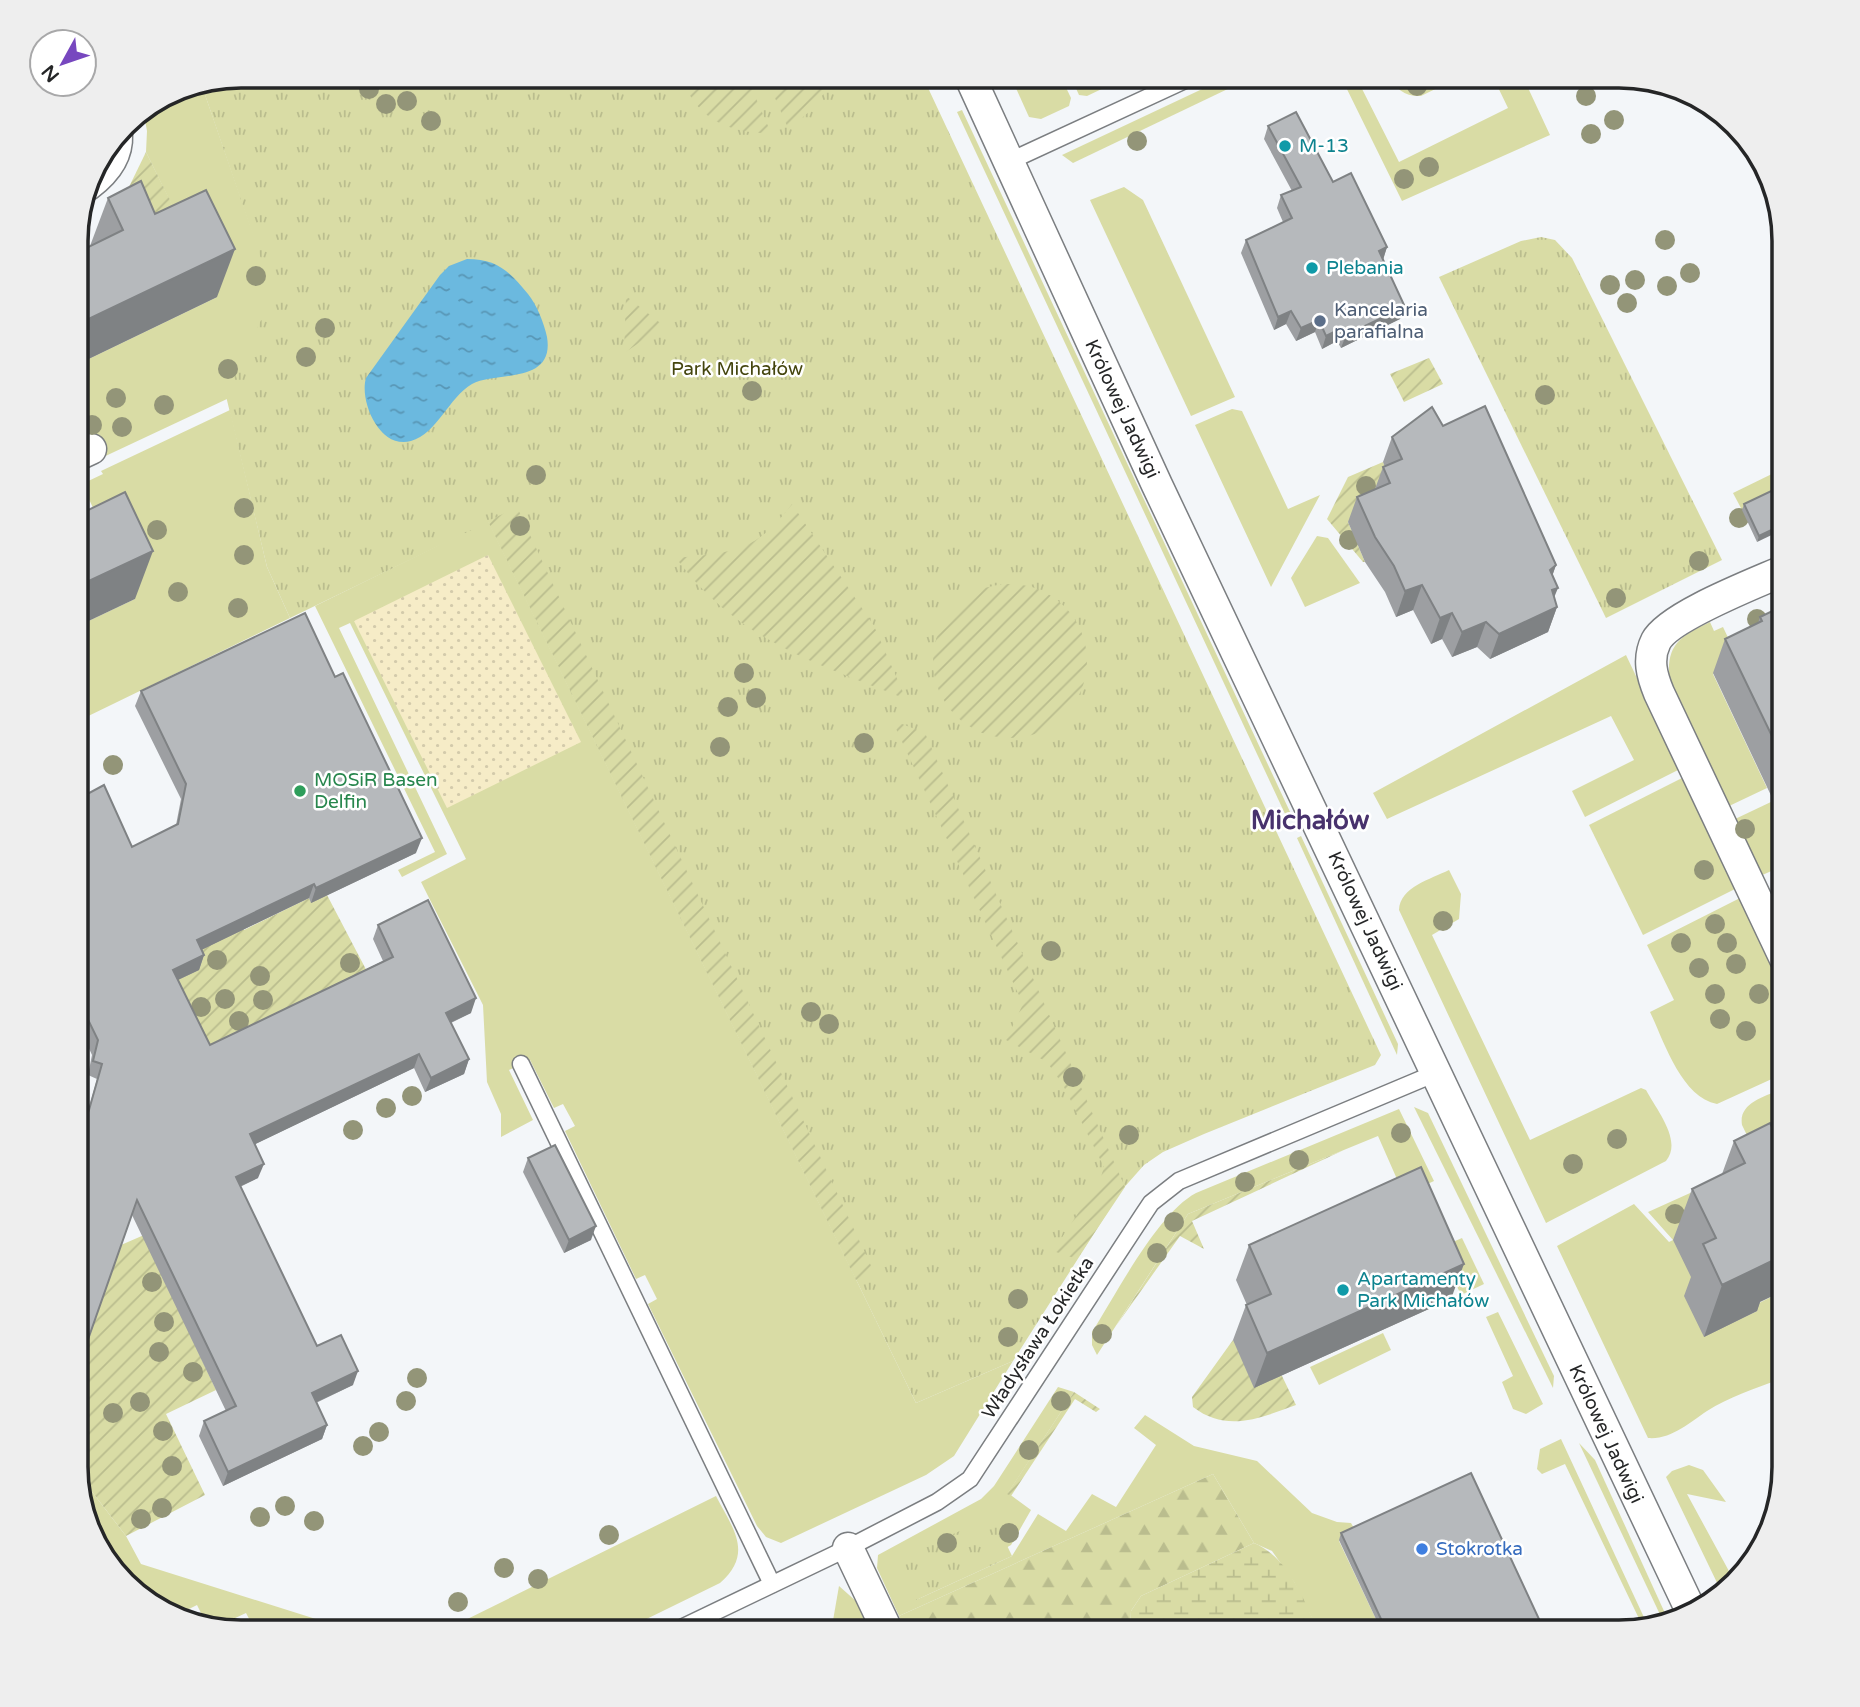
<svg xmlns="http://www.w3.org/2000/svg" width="1860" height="1707" font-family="'Varela Round',sans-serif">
	<defs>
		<pattern id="forest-firs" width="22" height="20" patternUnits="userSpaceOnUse" patternTransform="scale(1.75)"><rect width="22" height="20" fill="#d9dca5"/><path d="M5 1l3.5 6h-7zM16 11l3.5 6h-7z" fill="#babd8e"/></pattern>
		<pattern id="wetland-marsh" width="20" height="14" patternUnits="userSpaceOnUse" patternTransform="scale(1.75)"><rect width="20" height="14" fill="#d9dca5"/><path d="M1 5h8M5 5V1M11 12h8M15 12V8" fill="none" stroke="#babd8e"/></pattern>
		<pattern id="sand-dots" width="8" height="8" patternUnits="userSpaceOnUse" patternTransform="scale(1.75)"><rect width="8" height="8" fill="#f6ecc7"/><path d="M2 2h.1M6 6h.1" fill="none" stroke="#d3caab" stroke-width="1.8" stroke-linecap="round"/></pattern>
		<pattern id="park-tufts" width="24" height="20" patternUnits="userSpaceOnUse" patternTransform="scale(1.75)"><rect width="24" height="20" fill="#d9dca5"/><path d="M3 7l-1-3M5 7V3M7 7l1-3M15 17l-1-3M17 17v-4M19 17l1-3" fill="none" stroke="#babd8e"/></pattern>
		<pattern id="garden-furrows" width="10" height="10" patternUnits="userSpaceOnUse" patternTransform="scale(1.75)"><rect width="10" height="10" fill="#d9dca5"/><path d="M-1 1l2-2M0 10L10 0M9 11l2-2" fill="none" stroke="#babd8e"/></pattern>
		<pattern id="water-ripples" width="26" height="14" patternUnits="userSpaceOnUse" patternTransform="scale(1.75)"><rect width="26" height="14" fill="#6bb9df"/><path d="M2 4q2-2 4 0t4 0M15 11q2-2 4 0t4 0" fill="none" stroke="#5896b5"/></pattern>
	</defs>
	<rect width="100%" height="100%" fill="#f3f6f9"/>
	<!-- grass -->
	<g fill="#d9dca5">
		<path d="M1010,75h50l11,23 -2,8 -28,13 -12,-2z"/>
		<path d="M1070,75h61l-44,21 -8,-1z"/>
		<path d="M1232,75h25l-184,88 -11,-8z"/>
		<path d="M1340,75h15l44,87 109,-54 -16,-33h30l28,60 -148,66z"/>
		<path d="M1388,75h76l-43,21c-15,1 -26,-7 -33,-21z"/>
		<path d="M201,83l73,211 -47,105 -130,61 -18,-41 -3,1v-55l141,-68 -71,-145 1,-21 -4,-22 35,-21z"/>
		<path d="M962,110l329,704 -5,2 -329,-704z"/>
		<path d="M1124,187l19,13 92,197 -44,19 -101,-216z"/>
		<path d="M1232,409l10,2 46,98 32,-14 -49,92 -76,-162z"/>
		<path d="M230,410l37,157 23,51 -214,104v-95l59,-28 -53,-115 21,-10 -2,-3z"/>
		<path d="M1784,468v22l-42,20 -9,-17z"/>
		<path d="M488,521l428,882 97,-42 -59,95 -28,19 -145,68 -15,-6 -9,-11 -109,-222 9,-5 -12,-24 -9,4 -71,-148 10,-5 -12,-22 -9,4 -24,-48 -21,10 24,50 -32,17v-23l-14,-32 -4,-77 -62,-123 45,-23 -116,-236 -11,5 108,226 -45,23 -4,-7 37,-18 -120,-246z"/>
		<path d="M1317,536l11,2 32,45 -55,24 -14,-29z"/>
		<path d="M1710,622l4,9 9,-4 16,34 -26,13 54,114 -40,19 -57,-123c-5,-38 8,-47 40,-62z"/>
		<path d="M1626,655l54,114 -95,48 -13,-26 62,-31 -23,-44 -224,103 -14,-26z"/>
		<path d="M1684,777l53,111 -94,47 -54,-110z"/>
		<path d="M1773,801l12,24v40l-25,11 -27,-56z"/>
		<path d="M1301,836l97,208 -1,11 -100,-217z"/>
		<path d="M1449,870l12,24 -2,25 -27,16 98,205 111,-52 5,2c10,19 37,51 20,71l-120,62 -147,-313c1,-23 32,-31 50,-40z"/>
		<path d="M1742,897l43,90v86l-68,31c-36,-7 -53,-63 -67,-92l24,-12 -27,-55z"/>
		<path d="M1785,1088v98l-11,5 -32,-66c-4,-23 25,-29 43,-37z"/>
		<path d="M1414,1107l14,6 126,263 -1,12z"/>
		<path d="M1399,1109l35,72 -30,14 -26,-59 -190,78 -91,141 -5,-10v-13c25,-39 65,-118 104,-139z"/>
		<path d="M1699,1189l-2,100 7,47 53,-25 -2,-6 30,-15v87c-25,10 -55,19 -78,34 -17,11 -36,29 -59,27l-91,-192 77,-42 35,38 4,-2 -25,-28z"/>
		<path d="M1462,1238l22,46 -23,11 -22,-47z"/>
		<path d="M1498,1312l45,92 -17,10 -13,-5 -11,-27 11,-6 -27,-59z"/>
		<path d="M1383,1333l8,17 -72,35 -9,-18z"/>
		<path d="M1058,1387l16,5 -66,101 23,17 -20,35 -95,55 96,-44 26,-42 28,17 26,-37 24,13 40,-62 -22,-17 11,-13 49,31 63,15 55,52 25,9 14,1 5,9 -17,9 43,91h-63l-25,-50 -22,-31 -18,-8 -41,-69 -314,142 -22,-48 1,-13 103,-56 13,-13z"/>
		<path d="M1561,1439l87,187 -5,1 -78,-163 -23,10 -5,-5 3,-20z"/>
		<path d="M1579,1443l16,17 74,162 -5,1z"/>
		<path d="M1689,1465l14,5 23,32 -39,-8 49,90 -14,9 -56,-116 6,-6z"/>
		<path d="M76,1471l50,65 15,28 216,68h-101l-10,-19 -30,14 -9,-2 -10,-20 -24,12 -43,-30 -23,-46 -9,4 -10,-15z"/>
		<path d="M716,1496c17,33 38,57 4,87l-100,49h-179z"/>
		<path d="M839,1586l18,16 14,30h-40z"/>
	</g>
	<!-- forest -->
	<path fill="url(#forest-firs)" d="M1213,1474l41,69 -113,53 -10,15 -1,21h-224l-7,-16z"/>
	<!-- wetland -->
	<path fill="url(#wetland-marsh)" d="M1254,1543c35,15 49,56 65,89h-189l1,-21 10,-15z"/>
	<!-- sand -->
	<path fill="url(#sand-dots)" d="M488,555l93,187 -134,66 -93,-187z"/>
	<!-- park -->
	<g fill="url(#park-tufts)">
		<path d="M241,75h681l459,980 -6,10 -171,69 -41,18 -19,13 -23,26 -108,170 -97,42 -428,-881 -198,96 -23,-51 -41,-171 47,-102 -72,-211z"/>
		<path d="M1541,237l14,3 17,18 150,302 -116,58 -167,-341 82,-36z"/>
		<path d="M993,1516l19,40 -96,44 -18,-41z"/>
	</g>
	<!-- garden -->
	<g fill="url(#garden-furrows)">
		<path d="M681,75h65l25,58c-42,1 -77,-15 -90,-58z"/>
		<path d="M765,75h67c-8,24 -23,40 -44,53z"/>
		<path d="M146,152l43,86 -50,24 -11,-73z"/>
		<path d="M626,296l38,30 -40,27z"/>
		<path d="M1429,358l14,26 -39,18 -14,-28z"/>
		<path d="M1383,462l12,26 -47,34 17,40h-2l-36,-43 21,-42z"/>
		<path d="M792,504l82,122 32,73c-91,-36 -168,-58 -230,-141 57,-6 79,-5 116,-54z"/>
		<path d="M517,507l356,763 -17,10 -368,-759z"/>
		<circle cx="1010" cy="661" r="77"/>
		<path d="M892,720l33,13 200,454 -48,72 -24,-8 47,-71 4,-13 -41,-82 -16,-23 -41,-22 17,-36z"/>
		<path d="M188,856l56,74 65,-32 2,4 16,-7 44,84 -155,75 -49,-69 31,-16z"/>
		<path d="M1344,1150l-152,71 12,28 -24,-13 -64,90 72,-112z"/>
		<path d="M144,1235l72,155 -50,24 39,81 -79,41 -50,-65v-110l45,-116z"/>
		<path d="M1233,1340l49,36 14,29c-36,13 -69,28 -103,2l-1,-10z"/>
		<path d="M1074,1392l26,17 -4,3 -21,-13 -64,97 -4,-2z"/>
	</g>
	<!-- water -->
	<path fill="url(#water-ripples)" d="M467,259c30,0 42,12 61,35 9,11 16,29 19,43 8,48 -51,34 -75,47 -23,13 -35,50 -61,57 -31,9 -52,-40 -45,-63l74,-103 9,-9z"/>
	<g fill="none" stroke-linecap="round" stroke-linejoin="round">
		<defs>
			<g id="lane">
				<path d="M1008,162l188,-87"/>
				<path d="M521,1064l251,520"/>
				<path d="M673,1632l175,-84 89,-46 33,-23 173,-264 8,-12 28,-22 257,-108"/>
			</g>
			<g id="street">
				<path d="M969,75l188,410 535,1128"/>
				<path d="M88,185c16,-12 30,-29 29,-50"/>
				<path d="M76,456l15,-7"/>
				<path d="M1785,570c-29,13 -116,46 -129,71 -9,18 -4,35 3,52l126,266"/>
				<path d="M848,1548l40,84"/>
			</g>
		</defs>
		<!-- lane casing -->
		<use href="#lane" stroke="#7b7e81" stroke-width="19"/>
		<!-- street casing -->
		<use href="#street" stroke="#7b7e81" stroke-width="33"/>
		<!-- lane -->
		<use href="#lane" stroke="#fff" stroke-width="16"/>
		<!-- street -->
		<use href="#street" stroke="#fff" stroke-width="30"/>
	</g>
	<!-- trees -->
	<g fill="#939578">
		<circle cx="1417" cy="86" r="10"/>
		<circle cx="369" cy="89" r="10"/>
		<circle cx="1586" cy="96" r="10"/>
		<circle cx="407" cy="101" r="10"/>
		<circle cx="386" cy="104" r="10"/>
		<circle cx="1614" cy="120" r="10"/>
		<circle cx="431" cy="121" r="10"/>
		<circle cx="1591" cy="134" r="10"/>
		<circle cx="1137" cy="141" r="10"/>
		<circle cx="1429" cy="167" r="10"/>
		<circle cx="1404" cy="179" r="10"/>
		<circle cx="1665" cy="240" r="10"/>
		<circle cx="1690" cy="273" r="10"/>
		<circle cx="256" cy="276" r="10"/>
		<circle cx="1635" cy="280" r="10"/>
		<circle cx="1610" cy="285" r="10"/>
		<circle cx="1667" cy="286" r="10"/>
		<circle cx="1627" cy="303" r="10"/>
		<circle cx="325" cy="328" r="10"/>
		<circle cx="306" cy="357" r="10"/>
		<circle cx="228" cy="369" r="10"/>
		<circle cx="752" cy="391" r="10"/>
		<circle cx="1545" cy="395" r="10"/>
		<circle cx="116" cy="398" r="10"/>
		<circle cx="164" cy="405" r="10"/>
		<circle cx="92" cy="425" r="10"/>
		<circle cx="122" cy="427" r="10"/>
		<circle cx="536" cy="475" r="10"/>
		<circle cx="1366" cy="486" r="10"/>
		<circle cx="244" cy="508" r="10"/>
		<circle cx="1739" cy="518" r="10"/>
		<circle cx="520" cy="526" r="10"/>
		<circle cx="157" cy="530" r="10"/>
		<circle cx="1349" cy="540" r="10"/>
		<circle cx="244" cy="555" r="10"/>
		<circle cx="1699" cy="561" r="10"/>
		<circle cx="178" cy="592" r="10"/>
		<circle cx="1616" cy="598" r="10"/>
		<circle cx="238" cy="608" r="10"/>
		<circle cx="1757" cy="619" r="10"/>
		<circle cx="744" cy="673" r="10"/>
		<circle cx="756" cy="698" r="10"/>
		<circle cx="728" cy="707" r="10"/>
		<circle cx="864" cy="743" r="10"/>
		<circle cx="720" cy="747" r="10"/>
		<circle cx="113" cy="765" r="10"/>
		<circle cx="1745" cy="829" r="10"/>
		<circle cx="1704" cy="870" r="10"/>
		<circle cx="1443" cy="921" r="10"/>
		<circle cx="1715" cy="924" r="10"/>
		<circle cx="1681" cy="943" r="10"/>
		<circle cx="1727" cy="943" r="10"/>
		<circle cx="1051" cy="951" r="10"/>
		<circle cx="217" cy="960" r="10"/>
		<circle cx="350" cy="963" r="10"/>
		<circle cx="1736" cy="964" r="10"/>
		<circle cx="1699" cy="968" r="10"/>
		<circle cx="260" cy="976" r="10"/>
		<circle cx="1715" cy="994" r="10"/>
		<circle cx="1759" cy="994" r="10"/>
		<circle cx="225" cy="999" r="10"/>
		<circle cx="263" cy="1000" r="10"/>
		<circle cx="201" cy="1007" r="10"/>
		<circle cx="811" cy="1012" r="10"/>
		<circle cx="1720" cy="1019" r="10"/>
		<circle cx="239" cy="1021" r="10"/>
		<circle cx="829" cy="1024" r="10"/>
		<circle cx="1746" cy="1031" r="10"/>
		<circle cx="1073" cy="1077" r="10"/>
		<circle cx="412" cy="1096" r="10"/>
		<circle cx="386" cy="1108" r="10"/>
		<circle cx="353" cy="1130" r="10"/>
		<circle cx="1401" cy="1133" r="10"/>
		<circle cx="1129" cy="1135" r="10"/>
		<circle cx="1617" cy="1139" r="10"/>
		<circle cx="1299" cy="1160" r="10"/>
		<circle cx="1573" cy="1164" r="10"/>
		<circle cx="1245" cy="1182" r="10"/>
		<circle cx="1675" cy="1214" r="10"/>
		<circle cx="1174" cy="1222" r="10"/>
		<circle cx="1157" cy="1253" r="10"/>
		<circle cx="152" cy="1282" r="10"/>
		<circle cx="1018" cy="1299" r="10"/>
		<circle cx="164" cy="1322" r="10"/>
		<circle cx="1102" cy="1334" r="10"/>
		<circle cx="1008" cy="1337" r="10"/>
		<circle cx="159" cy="1352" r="10"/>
		<circle cx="193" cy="1372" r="10"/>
		<circle cx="417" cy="1378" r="10"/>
		<circle cx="406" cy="1401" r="10"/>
		<circle cx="1061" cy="1401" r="10"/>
		<circle cx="140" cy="1402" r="10"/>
		<circle cx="113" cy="1413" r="10"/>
		<circle cx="163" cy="1431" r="10"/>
		<circle cx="379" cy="1432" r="10"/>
		<circle cx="363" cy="1446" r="10"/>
		<circle cx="1029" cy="1450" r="10"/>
		<circle cx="172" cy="1466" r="10"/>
		<circle cx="285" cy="1506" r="10"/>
		<circle cx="162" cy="1508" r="10"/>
		<circle cx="260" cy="1517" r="10"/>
		<circle cx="141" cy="1519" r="10"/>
		<circle cx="314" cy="1521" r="10"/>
		<circle cx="1009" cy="1533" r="10"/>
		<circle cx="609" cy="1535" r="10"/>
		<circle cx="947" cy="1543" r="10"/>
		<circle cx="504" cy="1568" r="10"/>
		<circle cx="538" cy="1579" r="10"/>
		<circle cx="458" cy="1602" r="10"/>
	</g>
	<!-- wall -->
	<g fill="#9d9fa2">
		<path d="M1268,126l65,56 54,65 -4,12 17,60 -59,29 -4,-7 -15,8 -7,-17 -19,9 -10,-17 -12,6 -33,-77 5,-13 37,-18 -6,-14 4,-13 11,-4 -28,-52z"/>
		<path d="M108,198l47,16 62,83 -141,68v-112l14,-7z"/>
		<path d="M1443,426l113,139 -4,11 2,21 3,10 -9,25 -58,27 -13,-12 -25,10 -10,-18 -11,5 -18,-34 -17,7 -11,-25 -20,-30 -17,-40 9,-25 18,-8 8,-22h2l-2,-5 9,-25z"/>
		<path d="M1784,485l-27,57 -15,-32 2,-6z"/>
		<path d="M1785,605v220l-72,-152 12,-34 33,-16 2,-6z"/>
		<path d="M141,691l275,162 -105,50 -2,-5 -108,52 3,5 -5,15 -21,10 32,65 173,-84 -10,-22 5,-14 93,88 -20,10 18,36 -5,15 -39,18 -11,-24 -159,76 3,34 -18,9 77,159 36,39 -37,18 11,22 -5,14 -99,47 -24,-50 5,-15 22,-10 -94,-196 -52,147 -4,-1v-223l1,1 9,-21 11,-39 -9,-4 4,-20 -16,-35v-220l56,47 44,-22 5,-26 -46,-93z"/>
		<path d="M1770,1123l-10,179 -3,9 -53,26 -20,-41 7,-19 -18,-37 19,-51 30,-15 12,-33z"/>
		<path d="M528,1158l63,82 -27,13 -41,-81z"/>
		<path d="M1249,1245l202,54 -197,89 -21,-48 13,-35h1l-11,-25z"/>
		<path d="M1341,1533l204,99h-163l-43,-92z"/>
	</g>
	<!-- shaded-wall -->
	<g fill="#7f8284">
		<path d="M1387,247l-4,13 -4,-9z"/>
		<path d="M235,249l-18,48 -141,68v-40z"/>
		<path d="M1405,307l-5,12 -59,29 5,-13z"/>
		<path d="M1291,311l-5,13 -12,6 4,-13z"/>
		<path d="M1319,320l-4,12 -19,9 5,-13z"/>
		<path d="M1342,328l-5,13 -15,8 4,-13z"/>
		<path d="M1784,524v5l-27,13 2,-6z"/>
		<path d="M153,551l-18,48 -59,28v-40z"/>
		<path d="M1556,565l-9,26 3,-21z"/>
		<path d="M1422,585l-9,25 -17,7 9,-26z"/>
		<path d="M1558,588l-9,22 8,-3 -9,25 -58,27 9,-25 53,-44z"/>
		<path d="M1452,613l-10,26 -11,5 9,-26z"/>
		<path d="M1486,622l-9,25 -25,10 10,-25z"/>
		<path d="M422,838l-6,15 -105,50 5,-15z"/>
		<path d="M314,884l-5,14 -118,57 6,-15z"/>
		<path d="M204,955l-5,15 -32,15 6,-15z"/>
		<path d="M476,998l-5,15 -30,14 5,-14z"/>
		<path d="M419,1054l-5,14 -169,81 5,-15z"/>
		<path d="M469,1059l-5,15 -39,18 6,-14z"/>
		<path d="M264,1164l-6,14 -28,13 6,-14z"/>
		<path d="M596,1226l-5,14 -27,13 5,-13z"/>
		<path d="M1785,1248v42l-25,12 -3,9 -53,26 18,-52 51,-31z"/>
		<path d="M1464,1264l-13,35 -197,89 13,-35z"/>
		<path d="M358,1371l-5,14 -47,22 6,-14z"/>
		<path d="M327,1425l-5,14 -99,47 5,-14z"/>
	</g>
	<!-- building -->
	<g fill="#b6b9bc" stroke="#7f8284" stroke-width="2">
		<path d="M1296,112l37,70 18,-9 36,74 -8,4 26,56 -59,28 -4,-7 -16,8 -7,-16 -18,8 -10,-17 -13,6 -32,-77 46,-22 -11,-23 20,-8 -33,-61z"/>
		<path d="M141,181l14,33 51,-24 29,59 -159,76v-72l47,-23 -15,-32z"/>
		<path d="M1485,406l71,159 -6,5 8,18 -6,2 5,17 -58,27 -13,-12 -24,10 -10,-19 -12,5 -18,-33 -17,6 -11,-25 -19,-29 -18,-40 33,-14 -7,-16 19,-8 -10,-22 40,-30 11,19z"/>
		<path d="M1784,485v39l-25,12 -15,-32z"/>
		<path d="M125,492l28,59 -77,36v-71z"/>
		<path d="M1785,605v158l-60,-124 37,-18 -2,-4z"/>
		<path d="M305,613l30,64 8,-4 79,165 -106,50 -2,-4 -117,56 7,15 -31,15 37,75 183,-88 -15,-32 50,-25 48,98 -30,15 23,46 -38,19 -12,-24 -169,80 14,30 -28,13 81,169 24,-11 17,36 -46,22 15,32 -99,47 -24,-51 32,-15 -99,-206 -52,148 -9,-4v-206l1,1 12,-29 13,-46 -9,-3 5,-21 -22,-45v-195l28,-15 28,62 46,-23 8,-40 -45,-93z"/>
		<path d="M1770,1123l11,22 4,-1v104l-12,6 3,5 -54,26 -19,-41 13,-6 -24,-49 53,-26 -11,-22z"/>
		<path d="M555,1145l41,81 -27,14 -41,-82z"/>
		<path d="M1421,1167l43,97 -197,89 -21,-48 25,-11 -22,-49z"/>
		<path d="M1471,1473l74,159h-158l-46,-99z"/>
	</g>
	<!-- markers -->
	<g fill="#0f9aa8" stroke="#fff" stroke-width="2.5">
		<circle cx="1285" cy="146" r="7"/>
		<circle cx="1312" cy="268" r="7"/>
		<circle cx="1343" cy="1290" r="7"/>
	</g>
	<circle fill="#5c6f8a" stroke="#fff" stroke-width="2.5" cx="1320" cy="321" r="7"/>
	<circle fill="#2e9e5b" stroke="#fff" stroke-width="2.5" cx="300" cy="791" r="7"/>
	<circle fill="#3f7fe0" stroke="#fff" stroke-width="2.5" cx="1422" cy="1549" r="7"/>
	<g text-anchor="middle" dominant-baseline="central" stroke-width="5" stroke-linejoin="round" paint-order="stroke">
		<!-- culture labels -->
		<g font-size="19" fill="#0d838f" stroke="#fff" text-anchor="start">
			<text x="1299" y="146">M-13</text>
			<text x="1326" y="268">Plebania</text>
			<text x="1357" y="1279">Apartamenty<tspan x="1357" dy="22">Park Michałów</tspan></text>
		</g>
		<!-- service labels -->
		<g font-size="19" fill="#4e5e75" stroke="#fff" text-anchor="start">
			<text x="1334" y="310">Kancelaria<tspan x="1334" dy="22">parafialna</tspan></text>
		</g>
		<!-- park labels -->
		<g font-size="19" fill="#44450e" stroke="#fff">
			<text x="737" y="369">Park Michałów</text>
		</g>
		<!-- street labels -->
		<g font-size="19" fill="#252627" stroke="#fff">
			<text transform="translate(1122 409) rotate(65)">Królowej Jadwigi</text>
			<text transform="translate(1365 921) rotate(65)">Królowej Jadwigi</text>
			<text transform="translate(1038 1338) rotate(-57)">Władysława Łokietka</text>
			<text transform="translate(1606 1434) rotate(65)">Królowej Jadwigi</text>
		</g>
		<!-- leisure labels -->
		<g font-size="19" fill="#27864d" stroke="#fff" text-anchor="start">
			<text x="314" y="780">MOSiR Basen<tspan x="314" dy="22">Delfin</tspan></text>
		</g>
		<!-- shop labels -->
		<g font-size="19" fill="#366cbe" stroke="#fff" text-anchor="start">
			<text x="1436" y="1549">Stokrotka</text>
		</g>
		<!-- district labels -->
		<g font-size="26" font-weight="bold" fill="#48326d" stroke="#fff">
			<text x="1310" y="820">Michałów</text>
		</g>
	</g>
	<!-- crop -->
	<path d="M0 0H1860V1707H0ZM241 88H1619A153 153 0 0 1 1772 241V1467A153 153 0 0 1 1619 1620H241A153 153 0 0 1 88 1467V241A153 153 0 0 1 241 88Z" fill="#eee" fill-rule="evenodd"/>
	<path fill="none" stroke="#252627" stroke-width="3.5" d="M241 88H1619A153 153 0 0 1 1772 241V1467A153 153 0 0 1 1619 1620H241A153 153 0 0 1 88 1467V241A153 153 0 0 1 241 88Z"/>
	<!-- north arrow -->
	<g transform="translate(63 63) rotate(230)"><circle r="33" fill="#ffffff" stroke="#a8a8a9" stroke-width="2"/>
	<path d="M0-5L12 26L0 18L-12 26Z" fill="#7747bf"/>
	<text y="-10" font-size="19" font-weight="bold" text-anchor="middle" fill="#252627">N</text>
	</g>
</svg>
